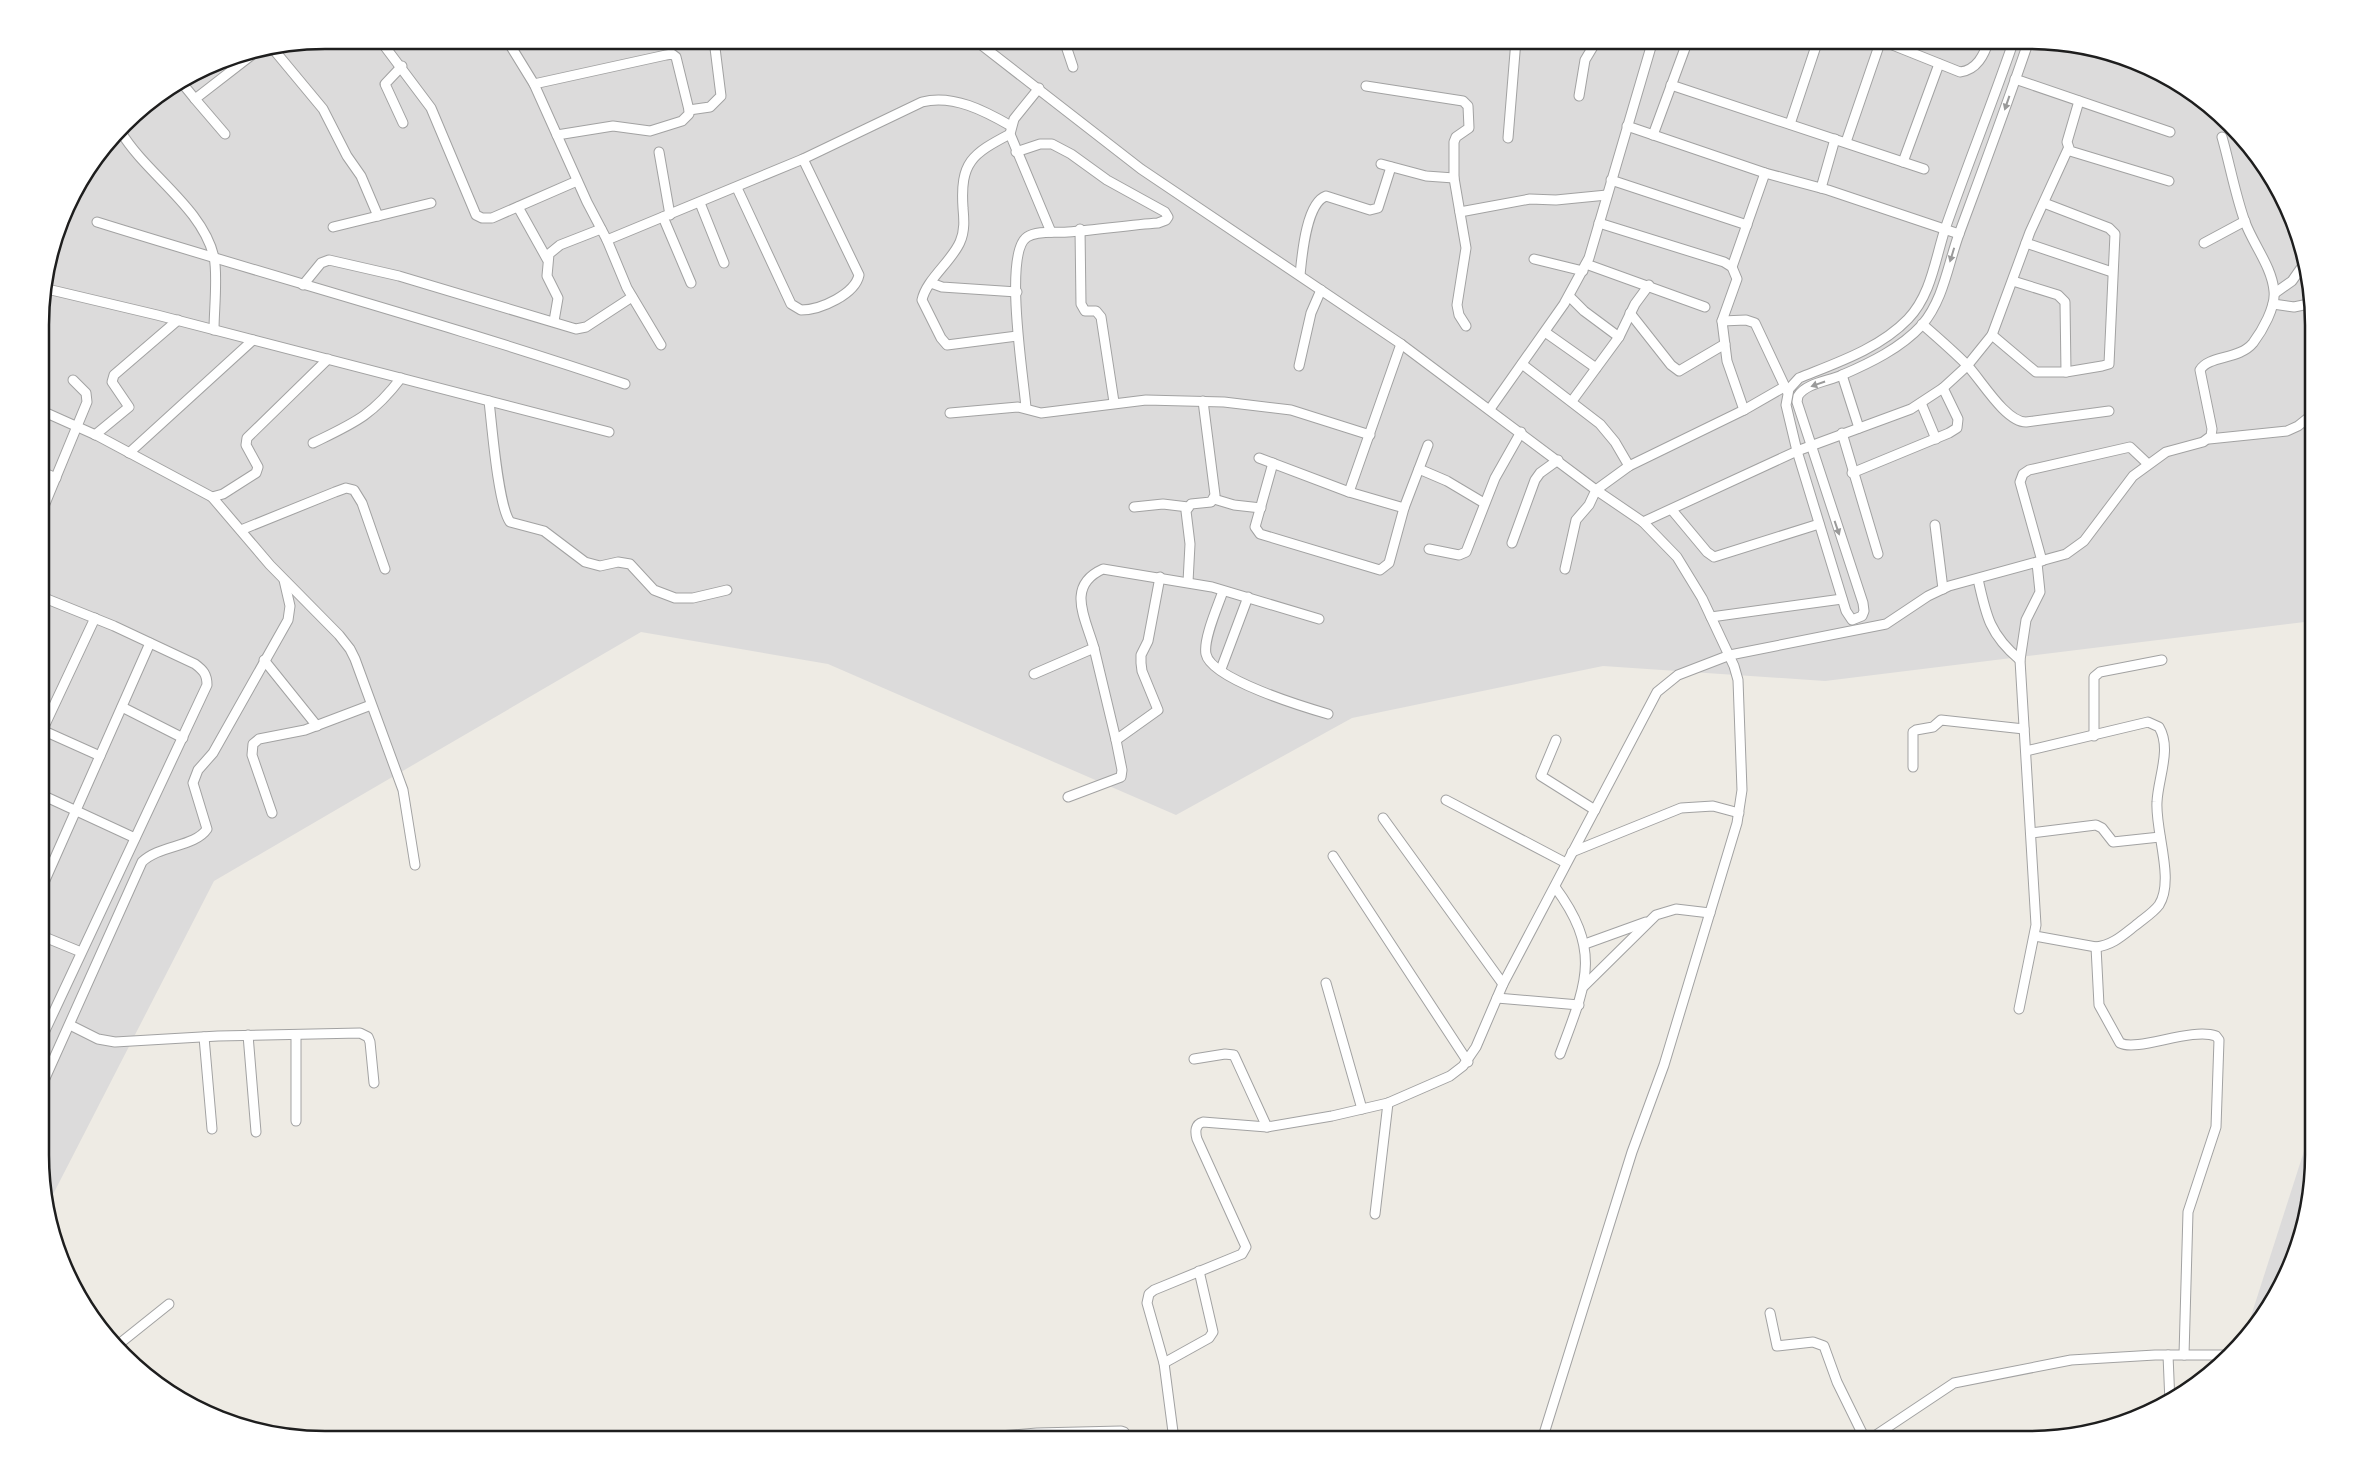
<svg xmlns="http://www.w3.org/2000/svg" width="2354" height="1480" font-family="'Open Sans',sans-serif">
	<rect width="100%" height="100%" fill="#eeebe4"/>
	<!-- residential -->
	<g fill="#dcdbdb">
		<path d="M325,40h1704l74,10 84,38 56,49 33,46 28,68 9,56v314l-488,60 -222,-15 -251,52 -176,97 -348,-151 -187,-32 -427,249 -168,327 -4,-16v-904l28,-89 67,-88 79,-49z"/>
		<path d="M2313,1123v50l-14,73 -33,67 -22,25z"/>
	</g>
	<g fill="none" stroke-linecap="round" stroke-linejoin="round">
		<defs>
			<g id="street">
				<path d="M380,40l51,68 45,107 6,3h10l85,-37"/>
				<path d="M507,40l27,44 53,118 20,38 20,48 34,57"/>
				<path d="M975,40l166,129 260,175 195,146 47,32 34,35 25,41 32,68 4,14 4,110 -5,33 -73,242 -32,87 -90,288"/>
				<path d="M1064,40l9,27"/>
				<path d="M1880,40l80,32c17,-2 24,-17 29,-32"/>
				<path d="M2014,40c-22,64 -47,126 -69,189 -10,31 -14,66 -37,90 -29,30 -72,44 -109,59l-10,11 -3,16 11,46 49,160 6,9 10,-4 2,-5 -1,-8 -66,-201 1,-6c8,-13 31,-15 44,-21 28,-12 59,-27 80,-50 22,-26 26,-61 37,-91 24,-65 48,-129 70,-194"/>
				<path d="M274,50l49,59 24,47 14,20 17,40"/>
				<path d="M402,66l-17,18 18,39"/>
				<path d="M2015,79l155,53"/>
				<path d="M182,83l13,16 58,-45"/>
				<path d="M534,84l132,-29 6,-1 4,3 13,53v4l-7,7 -32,10 -37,-5 -56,9"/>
				<path d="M1671,85l253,84"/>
				<path d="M1366,86l97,15 5,5 1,22 -13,9 -2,5v36l12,70 -9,57 2,10 7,11"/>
				<path d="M1039,88l-25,31 -4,15 41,98"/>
				<path d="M1579,96l6,-36 12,-20"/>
				<path d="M195,99l30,35"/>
				<path d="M2079,101l-12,41 3,9 99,30"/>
				<path d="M689,110l21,-3 11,-11 -6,-48"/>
				<path d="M1790,124l28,-84"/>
				<path d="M1627,126l138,47 63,17 131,44"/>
				<path d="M121,132c25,42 81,75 93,125 4,18 0,53 0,73"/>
				<path d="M1010,134c-38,20 -50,28 -47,74 1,11 2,23 -3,34 -8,19 -34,38 -38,58l19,38 6,7 70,-9"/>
				<path d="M1653,135l35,-95"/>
				<path d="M1508,138l8,-98"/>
				<path d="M1846,142l35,-102"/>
				<path d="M659,152l11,63"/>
				<path d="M1016,152l24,-8h12l19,10 36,26 58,32 3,5 -2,3 -8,3c-30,2 -60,7 -90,9 -12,1 -31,-2 -41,5 -24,16 -3,143 -1,171"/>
				<path d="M1903,162l36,-98"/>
				<path d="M1381,164l45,12 28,2"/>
				<path d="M1611,180l136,45"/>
				<path d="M737,188l54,116 10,6c20,0 54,-16 58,-35l-56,-116"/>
				<path d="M1821,188l14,-49"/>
				<path d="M700,203l24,60"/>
				<path d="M518,207l29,52"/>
				<path d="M1460,212l70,-13 26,1 51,-5"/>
				<path d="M663,217l28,66"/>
				<path d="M97,222c176,55 354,103 528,162"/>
				<path d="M1599,223l125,39 8,5 5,12 -15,42 5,40 17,49"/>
				<path d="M333,227l98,-24"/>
				<path d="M1080,229l1,75 4,7h11l5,6 13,85"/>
				<path d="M607,240l196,-81 119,-57c31,-8 63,9 89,24"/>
				<path d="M2026,243l86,29"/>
				<path d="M2204,243l41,-22"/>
				<path d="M1534,259l49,12"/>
				<path d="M1586,264l119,43"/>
				<path d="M1732,267l33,-94"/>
				<path d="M1300,275c2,-19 6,-72 26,-79l44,14 8,-2 13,-41"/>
				<path d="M2013,281l45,14 7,7 1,70"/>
				<path d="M931,283l11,4 75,5"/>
				<path d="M303,285l18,-22 8,-3 70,16 177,53 10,-2 46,-30"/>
				<path d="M43,288l114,27 452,117"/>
				<path d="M2275,293l17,-12 14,-20"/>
				<path d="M1569,296l15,15 35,26"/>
				<path d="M2273,304l21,3 19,-4"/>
				<path d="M1630,313l41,52 8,6 46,-27"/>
				<path d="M554,321l4,-23 -11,-22 2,-22 11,-9 41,-16"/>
				<path d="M1722,321l24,-1 9,3 32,68"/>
				<path d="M1922,324c15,13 30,26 44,40 14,14 39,58 60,58l83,-11"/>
				<path d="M1545,332l51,36"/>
				<path d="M1992,335l44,37h30l36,-6 7,-2 6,-130 -6,-6 -65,-25"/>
				<path d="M1522,364l78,60 15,18 14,24"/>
				<path d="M1299,366l12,-53 10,-23"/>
				<path d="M1842,375l17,53"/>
				<path d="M489,401c3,25 9,104 21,121l34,9 41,31 15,4 18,-4 12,2 24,26 21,8h18l34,-8"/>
				<path d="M1572,401l47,-64 16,-33 14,-19"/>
				<path d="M1921,403l15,36"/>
				<path d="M1490,409l74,-105 25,-46 64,-218"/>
				<path d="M42,411l56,25 114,61 58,68 69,70 11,14 5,10 48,131 12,75"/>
				<path d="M950,413l68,-6 23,6 105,-13 78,2 67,8 79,25"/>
				<path d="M1842,433l36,121"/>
				<path d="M95,435l34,-28 -17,-25 2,-7 64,-55"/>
				<path d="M2209,439l78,-8 11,-5 15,-12"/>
				<path d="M313,443c41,-20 59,-27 88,-65"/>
				<path d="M129,453l124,-113"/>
				<path d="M1259,458l90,34 55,16"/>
				<path d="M1273,463l-18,64 5,7 120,36 9,-7 15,-55 24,-63"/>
				<path d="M1419,469l28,12 37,22"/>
				<path d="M42,472l14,6"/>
				<path d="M1852,473l97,-40 8,-5 1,-9 -15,-31"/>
				<path d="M1349,492l52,-148"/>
				<path d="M212,497l11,-3 33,-21 2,-6 -12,-22 1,-7 81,-79"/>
				<path d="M1214,499l20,6 27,3"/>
				<path d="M1134,507l29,-3 25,3"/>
				<path d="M1672,510l35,42 7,5 105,-33"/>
				<path d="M42,511l45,-109 -1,-9 -13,-13"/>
				<path d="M1643,522l154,-71 114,-42 32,-21 24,-22 25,-31 38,-103 38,-83"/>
				<path d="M1935,525l8,64"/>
				<path d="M241,530l94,-38 11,-4 8,2 8,13 23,66"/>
				<path d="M1512,543l23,-63 5,-7 18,-13"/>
				<path d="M1429,549l30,6 7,-3 29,-74 26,-46"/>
				<path d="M2042,561l-22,-79 3,-8 6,-4 101,-23 18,17"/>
				<path d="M1565,569l11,-49 13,-15 7,-15 33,-24 115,-56 40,-23"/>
				<path d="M1978,579c8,37 12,56 42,81"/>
				<path d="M1188,582l2,-38 -4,-33 5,-7 20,-2 4,-7 -12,-94"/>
				<path d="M1223,591c-5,15 -20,48 -17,63 5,25 98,53 122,60"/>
				<path d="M42,597l72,29 81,38c8,6 12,10 12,21l-165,352"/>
				<path d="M1711,617l131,-18"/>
				<path d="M1094,648l22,92 42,-30 -16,-39 -1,-8v-8l7,-14 12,-64"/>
				<path d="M264,660l53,66"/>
				<path d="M1221,669l27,-72"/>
				<path d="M1034,674l60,-26c-8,-29 -29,-62 9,-79l109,18 107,32"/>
				<path d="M122,707l61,31"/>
				<path d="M42,730l58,26"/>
				<path d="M42,731l53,-113"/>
				<path d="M2094,736v-59l6,-5 62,-12"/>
				<path d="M1556,740l-15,36 54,34"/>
				<path d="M2026,751l122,-29 11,5c13,22 -1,51 -2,75 -2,29 18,78 2,103 -6,8 -16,14 -23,20 -13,10 -23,20 -40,22l-61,-11"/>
				<path d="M1913,767v-35l3,-2 17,-3 8,-7 83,9"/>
				<path d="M42,795l93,43"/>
				<path d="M1068,797l53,-20 1,-7 -6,-30"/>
				<path d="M1446,800l120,63"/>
				<path d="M272,813l-20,-58 1,-11 6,-5 46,-9 66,-25"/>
				<path d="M1383,818l120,166"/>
				<path d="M2031,833l65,-8 6,3 11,14 47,-5"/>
				<path d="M1572,852l109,-44 32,-2 26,7"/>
				<path d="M1333,856l135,206"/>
				<path d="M42,887l108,-244"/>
				<path d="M1555,887c48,65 31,97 5,167"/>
				<path d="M42,936l39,16"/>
				<path d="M1585,944l61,-22"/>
				<path d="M2096,947l3,58 21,38c18,9 71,-16 96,-7l3,4 -3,87 -28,85 -4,143"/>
				<path d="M1326,983l36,126"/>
				<path d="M1584,986l72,-71 20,-6 34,4"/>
				<path d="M1497,998l82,7"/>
				<path d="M2019,1009l17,-84 -16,-265 6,-40 14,-28 -3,-29"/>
				<path d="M70,1025l28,14 17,3 103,-6 142,-3 8,4 2,5 4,41"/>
				<path d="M248,1035l8,97"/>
				<path d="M296,1035v86"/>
				<path d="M204,1037l8,92"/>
				<path d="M1194,1059l31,-5 9,1 33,72"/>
				<path d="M42,1085l100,-223c17,-17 53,-15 65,-33l-14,-46 5,-13 15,-17 75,-133 2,-14 -6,-26"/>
				<path d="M1375,1214l13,-111"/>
				<path d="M1770,1313l7,33 36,-4 11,4 13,36 28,57"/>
				<path d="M119,1344l50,-40"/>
				<path d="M2168,1355l2,48"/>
				<path d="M1164,1363l45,-25 4,-6 -14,-61"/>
				<path d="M1870,1439l84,-56 117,-23 84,-5h74"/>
				<path d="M948,1440l89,-7 84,-2 3,1 6,8"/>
				<path d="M1171,1440l2,-8 -9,-69 -17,-60 2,-9 5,-4 88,-36 4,-7 -49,-108c-2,-7 -2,-15 6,-17l64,5 65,-11 56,-13 62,-27 13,-10 13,-19 27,-63 154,-292 21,-17 52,-20 156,-31 42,-28 21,-10 117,-32 18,-13 49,-65 33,-24 37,-10 8,-6 1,-7 -12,-59c9,-15 39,-10 53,-27 9,-12 23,-36 21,-52 -2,-24 -21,-47 -29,-69 -10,-28 -15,-57 -23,-85"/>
			</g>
		</defs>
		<!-- street casing -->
		<use href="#street" stroke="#a2a2a2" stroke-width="11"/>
		<!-- street -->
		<use href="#street" stroke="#fff" stroke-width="9"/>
	</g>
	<!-- one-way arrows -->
	<defs><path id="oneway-solid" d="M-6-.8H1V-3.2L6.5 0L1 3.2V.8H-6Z" transform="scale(1.25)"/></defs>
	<g fill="#9a9a9a">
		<use href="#oneway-solid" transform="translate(2007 103) rotate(109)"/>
		<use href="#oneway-solid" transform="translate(1952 255) rotate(107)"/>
		<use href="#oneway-solid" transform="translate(1818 384) rotate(161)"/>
		<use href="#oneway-solid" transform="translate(1837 528) rotate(71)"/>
	</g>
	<!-- crop -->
	<path d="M0 0H2354V1480H0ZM325 49H2029A276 276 0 0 1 2305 325V1155A276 276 0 0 1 2029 1431H325A276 276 0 0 1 49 1155V325A276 276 0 0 1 325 49Z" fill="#fff" fill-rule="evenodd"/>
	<path fill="none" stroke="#1e1e1e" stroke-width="2.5" d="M325 49H2029A276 276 0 0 1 2305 325V1155A276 276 0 0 1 2029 1431H325A276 276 0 0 1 49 1155V325A276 276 0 0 1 325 49Z"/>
</svg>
